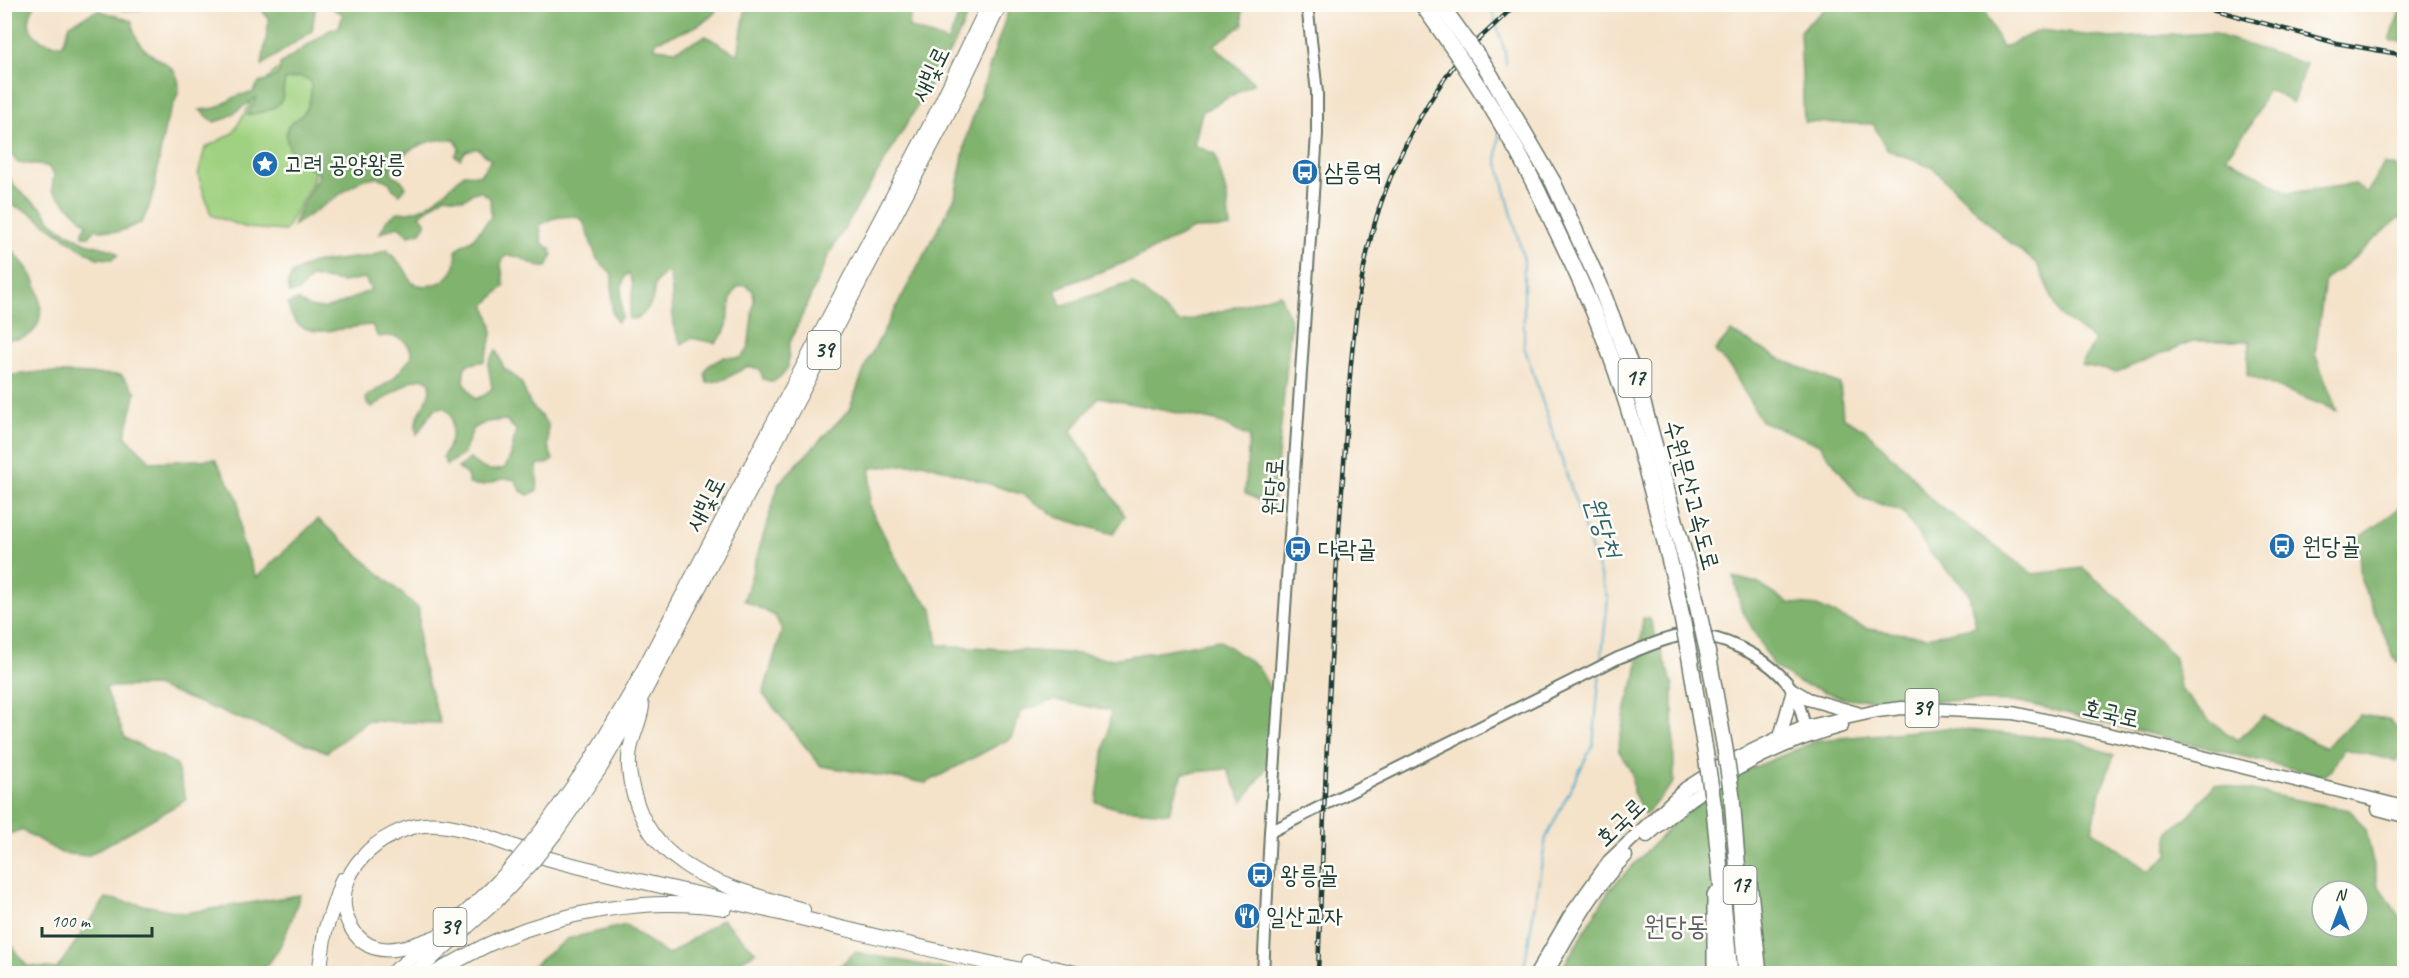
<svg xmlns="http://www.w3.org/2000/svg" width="2409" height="978" font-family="Caveat,'Poor Story',sans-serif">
	<rect width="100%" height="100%" fill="#fdfcf7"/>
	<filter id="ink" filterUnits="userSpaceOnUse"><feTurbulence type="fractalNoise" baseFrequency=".0167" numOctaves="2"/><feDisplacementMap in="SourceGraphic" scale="12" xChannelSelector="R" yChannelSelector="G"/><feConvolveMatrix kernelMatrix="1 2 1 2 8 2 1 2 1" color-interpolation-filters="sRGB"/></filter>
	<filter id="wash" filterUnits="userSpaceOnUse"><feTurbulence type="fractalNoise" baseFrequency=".008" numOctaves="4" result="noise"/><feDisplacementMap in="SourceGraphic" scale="24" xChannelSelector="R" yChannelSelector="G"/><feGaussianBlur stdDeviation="1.35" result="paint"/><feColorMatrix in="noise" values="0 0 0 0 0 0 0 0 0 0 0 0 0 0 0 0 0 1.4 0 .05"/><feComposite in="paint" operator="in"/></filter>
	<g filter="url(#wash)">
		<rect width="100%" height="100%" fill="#f4e2c9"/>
		<!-- green -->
		<path fill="#a0d180" stroke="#60875a" stroke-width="1.5" d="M310,69l14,60 -12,54 -27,48 -38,-3 -36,-13 -13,-40 7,-27 28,-15 23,-40 20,-23z"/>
		<!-- forest -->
		<g fill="#80b36e" stroke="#507851" stroke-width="1.5" fill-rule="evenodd">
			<path d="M5,4l30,1c-15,24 2,40 28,39l7,-20 28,-14 34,11c5,42 40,34 46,59 4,14 -7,27 -11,40 -10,32 -8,75 -26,103l-23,9 -22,-3 -7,7h-6v-5l4,-7 -35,-34 2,-16 -7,-8 -29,-3 -13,-16z"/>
			<path d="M1830,4l152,1 20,43 38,-18 71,8 101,-5 94,31 -13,39 -25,-14 -17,35 -25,33 63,36 66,-9 12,9 17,-29 20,4v51l-5,-1 -52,46 -22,15 -10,75 22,57 -90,-36 2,-34h-56l-76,31 -36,-7 14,-24 -35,-26 -23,-51 -34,-27 -70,-69 -46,-18 -14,-26 -69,-2 -4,-91z"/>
			<path d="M112,5h38c-14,8 -24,7 -38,0z"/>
			<path d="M259,5h57l-4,26 -50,34 7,-45z"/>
			<path d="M326,5h393c-8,21 -44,29 -63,36l-1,7 21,2 30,-14 32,19 8,-50h30l3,4 12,2 7,-6h115l-5,22 40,15 15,-37h9l-17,38 -126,211 -40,91 -1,22 -7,9 -8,6 -10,-3 -3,-10 -12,-3 -23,13 -18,4 -2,-10 3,-7 16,-9 16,1 8,-8 6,-51 -1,-8 -8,-6 -8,2c-15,21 0,37 -22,56l-24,-5 -9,6c-15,-22 -6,-47 -13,-71h-4c-17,14 -7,16 -14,30 -3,6 -8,11 -12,15l-10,1c0,-13 9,-36 -1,-46 -10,12 -6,30 -6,44l-5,5 -5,-10v-38l-15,-15 -14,-38 -7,-5 -16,1 -9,2 -11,6 2,18 9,6 1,7 -5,11c-17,2 -22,-14 -42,-11l-4,8 3,22 -18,18c0,10 5,14 6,23 1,12 -4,23 -8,34l-18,4c-6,14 0,22 9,34l10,-4 7,-7 -4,-24 8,-14 8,18 17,14 9,22 18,20v22l5,14 -6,4h-9c-3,10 1,17 -1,27l-9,4 -7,-4 -6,-11c-19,-6 -24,10 -46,4l-2,-9 -9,-7 12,-9c11,10 21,14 35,9l6,-13 5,-25 -10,-10 -20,2 -13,7 -10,26 -17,10 -3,-9c9,-11 11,-28 8,-42l-7,-7 -10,2 -17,25c-5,-15 7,-25 11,-37 2,-4 2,-10 2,-15l-8,-4 -11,3 -39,26 -5,-4 -1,-6 27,-18 19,-22c-1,-19 -18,-23 -34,-20l-6,-12c-30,1 -77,22 -84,-21l10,-4c24,20 48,-1 73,-10l-6,-12 -22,4 -32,-5 -12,14 -10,2 -1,-10 4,-9 20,-11 59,-7 16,-6 17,18 8,15c22,9 48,-6 44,-32l5,-5 11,-6 19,-23 -1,-19 -10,-7 -7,2 -9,6 -19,-3 -25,19 6,8 -5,9 -12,3 -11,-9 -18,7 7,-13 11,-8c28,3 47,-21 66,-38l16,1 11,-15 -14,-12 -11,3 -6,8 -5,-3 4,-7 -3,-8c-21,-6 -53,8 -65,26l1,7 9,6 5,7 -6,7 -7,-5 -4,-7 -11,-5 -15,2 -70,47c5,-17 19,-36 26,-53 -6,-4 -14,-8 -20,-12 -9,-7 -16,-24 -11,-34 3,-6 9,-7 14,-12 8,-8 11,-25 8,-35l-10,-3 -15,3c-2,6 -1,13 -3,19 -5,12 -24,14 -35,16l10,-18 -32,22 -11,3 -14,-12 16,-2 23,-13 13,-2 7,-10 11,-3 9,-7 1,-9 50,-34 9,-3 4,-13z"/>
			<path d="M1152,5h89l2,20 -29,20 40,38 -52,29 -8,33 21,9 12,43 3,31 -37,1 -59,30 -79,30 6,17 71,-24 48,41 100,-29 11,28 -18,186 -28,-15 4,-56 -33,-16 -117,-24 -28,34 54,85 -12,18 -56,-17 -33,-22 -101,-32 -52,5 -2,38 39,75 24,27 6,37 143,9 32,5 106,-19 39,27 15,27 -8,76 -22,32 -16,-33 -44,4 -14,40 -50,-4 -23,-7 15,-91 -56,-11 -34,11 -10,27 -85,45 -105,-17 -58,-72 19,-64 -7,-14 -31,-16 35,-117 70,-73 18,-48 88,-165 12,-62 43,-130h79l2,7z"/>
			<path d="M2402,5h2v36h-14z"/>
			<path d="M4,169l10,16 13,13 14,9 10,14 13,10 22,12 27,7 5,5 -6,4 -15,-1 -19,-11 -49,-35 -24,-10z"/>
			<path d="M5,241c7,10 17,20 24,30 17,26 20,75 -24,67z"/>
			<path d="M1731,332l49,27 60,25 3,33 22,13 43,41 22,28 103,75 50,-6 36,31 56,59 5,30 30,33 27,19 27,-24 61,32 35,-33 28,4 16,17v12l-8,13 -52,-12 -13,21 -8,6 -303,-74 -175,-3 -47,-17 -25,-16 -32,-58 -7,-31 23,6 31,20 29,3 51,23 59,8 49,-11 -8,-35 -37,-37 -28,-42 -43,-15 -41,-53 -58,-23 -29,-51 -17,-19z"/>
			<path d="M40,372l81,3 15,17 -11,44 26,26 64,-3 23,40 3,40 15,39 62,-59 101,90v44l21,70 -73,-2 -40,31 -172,-66 -50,1 20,51 51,26 10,36 -99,56 -26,-3 -39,-23 -17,5v-459z"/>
			<path d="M2404,501v164l-8,-3 -35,-81 -3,-42 40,-30z"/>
			<path d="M1643,618l7,1 23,67 1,96 -29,33 -12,-23 -1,-19 -14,-24 9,-46 9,-28z"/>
			<path d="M1947,728l126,12 41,15 -13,36 -9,39 57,41 19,-16v-22l22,-19 25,-30 135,26 16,20 12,55 23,34 3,13v41l-842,1 2,-9 46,-76 65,-67 68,-50 76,-32zM2322,891h36v36h-36z"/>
			<path d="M300,895c-8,24 -21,66 -43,78l-249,1 -3,-8v-30l22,30 30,3 49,-71 79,15z"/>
			<path d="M722,919l34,33 -36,21h-196l43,-34 59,-14 42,30z"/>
			<path d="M855,952l110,21h-133z"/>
		</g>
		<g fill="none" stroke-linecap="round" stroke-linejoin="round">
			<!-- stream -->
			<g stroke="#4babca" stroke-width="2">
				<path d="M1490,4l15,48 1,13"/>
				<path d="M1499,131l-2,28 27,101v86l84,253 -7,64"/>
				<path d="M1523,974l23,-136 47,-94 7,-72"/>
			</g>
		</g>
	</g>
	<g filter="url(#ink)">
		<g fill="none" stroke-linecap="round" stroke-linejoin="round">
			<defs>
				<g id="secondary">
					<path d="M1270,832l348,-174c19,-7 43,-19 61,-22 40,-5 90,21 113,53 8,11 10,30 15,44"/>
					<path d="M1263,974l7,-142 47,-698v-41l-10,-89"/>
				</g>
				<g id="primary">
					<path d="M1780,737l13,-47 15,9 49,14"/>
					<path d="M2378,809l26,7"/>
					<path d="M1647,836c57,-53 119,-89 195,-110"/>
					<path d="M1536,974l33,-57 40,-56 77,-73 33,-21 61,-30 25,-10 72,-16 25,-3 111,5 121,27 270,67"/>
					<path d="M1546,974c22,-37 49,-89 80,-118"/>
				</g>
				<g id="trunk">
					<path d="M642,706c-2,18 -13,34 -13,53 -1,15 3,31 8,45 23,71 103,86 166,106"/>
					<path d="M543,829l47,-67 44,-74 299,-568 56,-116"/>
					<path d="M555,833l45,-65 43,-74 299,-569 58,-121"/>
					<path d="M441,935c-34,13 -74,30 -93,-14 -20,-47 34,-92 76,-96 38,-4 89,24 126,34 73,20 147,34 221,52 89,21 178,44 268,63"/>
					<path d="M1028,962l52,12"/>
					<path d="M317,974l3,-7 5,-36 17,-51"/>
					<path d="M391,974c44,-35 90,-70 126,-113"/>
					<path d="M414,974l83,-74 33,-35"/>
					<path d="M434,974c17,-10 35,-20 53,-29 71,-33 159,-49 238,-37"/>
				</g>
				<g id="motorway">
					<path d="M1553,182l46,101 39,102 54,197"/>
					<path d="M1546,208c17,37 36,74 51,112 34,84 56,174 78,262"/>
					<path d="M1690,659l17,103"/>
					<path d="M1709,659l16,90"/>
					<path d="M1732,797l14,177"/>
					<path d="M1714,809l16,165"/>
					<path d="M1749,881l10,93"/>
					<path d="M1715,974v-79"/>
				</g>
			</defs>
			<!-- secondary casing -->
			<use href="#secondary" stroke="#6a7768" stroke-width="14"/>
			<!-- primary casing -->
			<use href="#primary" stroke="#6a7768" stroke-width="15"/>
			<!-- trunk casing -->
			<use href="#trunk" stroke="#6a7768" stroke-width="16"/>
			<!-- motorway casing -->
			<use href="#motorway" stroke="#6a7768" stroke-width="18"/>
			<!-- secondary -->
			<use href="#secondary" stroke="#fff" stroke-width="10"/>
			<!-- primary -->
			<use href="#primary" stroke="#fff" stroke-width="12"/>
			<!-- trunk -->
			<use href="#trunk" stroke="#fff" stroke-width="14"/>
			<!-- motorway -->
			<use href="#motorway" stroke="#fff" stroke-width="15"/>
			<defs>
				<g id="rail">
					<path d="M2193,4l143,39 68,12"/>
					<path d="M1318,974c6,-166 12,-332 25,-497 8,-109 9,-223 58,-323 16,-33 35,-66 58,-95 15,-17 35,-33 51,-49l9,-6"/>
				</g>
			</defs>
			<!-- rail casing -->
			<use href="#rail" stroke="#1f3d34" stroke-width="4.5"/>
			<!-- rail -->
			<use href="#rail" stroke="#fdfcf7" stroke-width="2" stroke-dasharray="7" stroke-linecap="butt"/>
			<defs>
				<g id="trunk-bridge">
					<path d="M517,861l26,-32"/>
					<path d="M530,865l25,-32"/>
				</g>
				<g id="motorway-bridge">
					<path d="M1422,4c47,65 91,132 124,204"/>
					<path d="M1440,4l47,65 66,113"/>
					<path d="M1675,582l15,77"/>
					<path d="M1692,582l17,77"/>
					<path d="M1725,749l7,48"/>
					<path d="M1707,762l7,47"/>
				</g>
			</defs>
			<!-- trunk-bridge casing -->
			<use href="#trunk-bridge" stroke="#6a7768" stroke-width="16" stroke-linecap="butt"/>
			<!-- motorway-bridge casing -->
			<use href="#motorway-bridge" stroke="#6a7768" stroke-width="18" stroke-linecap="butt"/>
			<!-- trunk-bridge -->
			<use href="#trunk-bridge" stroke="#fff" stroke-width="14"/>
			<!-- motorway-bridge -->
			<use href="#motorway-bridge" stroke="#fff" stroke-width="15"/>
		</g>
	</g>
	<!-- icons -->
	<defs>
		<symbol id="sight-disc" viewBox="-11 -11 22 22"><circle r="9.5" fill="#1f6fb2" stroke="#fdfcf7"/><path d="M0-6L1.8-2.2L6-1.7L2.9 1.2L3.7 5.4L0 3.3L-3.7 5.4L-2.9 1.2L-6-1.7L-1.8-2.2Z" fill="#fff"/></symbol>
		<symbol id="bus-disc" viewBox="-11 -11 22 22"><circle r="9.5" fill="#1f6fb2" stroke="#fdfcf7"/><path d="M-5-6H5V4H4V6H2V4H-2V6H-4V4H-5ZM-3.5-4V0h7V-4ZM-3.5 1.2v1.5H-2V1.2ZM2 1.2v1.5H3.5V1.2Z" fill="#fff"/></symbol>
		<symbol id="restaurant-disc" viewBox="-11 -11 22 22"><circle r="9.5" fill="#1f6fb2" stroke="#fdfcf7"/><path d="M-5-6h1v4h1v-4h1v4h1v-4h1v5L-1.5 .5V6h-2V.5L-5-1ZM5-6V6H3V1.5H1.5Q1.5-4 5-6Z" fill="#fff"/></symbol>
	</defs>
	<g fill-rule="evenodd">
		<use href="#sight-disc" x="250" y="149" width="30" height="30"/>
		<use href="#bus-disc" x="1290" y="157" width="30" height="30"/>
		<use href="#bus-disc" x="2267" y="531" width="30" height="30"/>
		<use href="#bus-disc" x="1283" y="534" width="30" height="30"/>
		<use href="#bus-disc" x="1245" y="860" width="30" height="30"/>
		<use href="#restaurant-disc" x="1232" y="901" width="30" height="30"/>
	</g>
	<g text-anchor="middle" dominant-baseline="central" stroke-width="5" stroke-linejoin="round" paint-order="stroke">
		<!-- shield labels -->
		<g fill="#fdfcf7" stroke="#62766e" stroke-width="1.5">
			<rect x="807.5" y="331" width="33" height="38" rx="4.5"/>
			<rect x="1618.5" y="359" width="33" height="38" rx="4.5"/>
			<rect x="1905.5" y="689" width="33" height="38" rx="4.5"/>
			<rect x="1723.5" y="866" width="33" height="38" rx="4.5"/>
			<rect x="433.5" y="908" width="33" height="38" rx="4.5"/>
		</g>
		<g font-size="22" font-weight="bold" fill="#1f3d34">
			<text x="824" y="350">39</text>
			<text x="1635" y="378">17</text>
			<text x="1922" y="708">39</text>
			<text x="1740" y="885">17</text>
			<text x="450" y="927">39</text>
		</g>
		<!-- street labels -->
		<g font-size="24" fill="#1f3d34" stroke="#fdfcf7">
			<text transform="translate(930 74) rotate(-64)">새빛로</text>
			<text transform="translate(1273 487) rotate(-86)">원당로</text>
			<text transform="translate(1692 495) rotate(75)">수원문산고속도로</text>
			<text transform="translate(705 504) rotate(-62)">새빛로</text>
			<text transform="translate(2111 713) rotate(13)">호국로</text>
			<text transform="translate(1620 822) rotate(-44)">호국로</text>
		</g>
		<!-- poi labels -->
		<g font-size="24" fill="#1f3d34" stroke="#fdfcf7" text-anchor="start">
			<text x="284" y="164">고려 공양왕릉</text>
			<text x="1324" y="172">삼릉역</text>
			<text x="2302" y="546">원당골</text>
			<text x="1318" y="549">다락골</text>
			<text x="1280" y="875">왕릉골</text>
			<text x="1266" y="916">일산교자</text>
		</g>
		<!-- water labels -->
		<g font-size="26" font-style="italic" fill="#2e6468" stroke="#fdfcf7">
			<text transform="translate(1603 527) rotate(72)">원당천</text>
		</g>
		<!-- quarter labels -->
		<g font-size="27" fill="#5f5f66" stroke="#fdfcf7">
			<text x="1676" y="926">원당동</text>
		</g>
	</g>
	<!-- margin -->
	<rect width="2409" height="978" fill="none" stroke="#fdfcf7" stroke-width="24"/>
	<!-- north arrow -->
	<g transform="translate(2340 909)"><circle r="28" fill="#fdfcf7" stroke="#a4b0a9" stroke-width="1.5"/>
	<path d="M0-4.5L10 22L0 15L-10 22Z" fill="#1f6fb2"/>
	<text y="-9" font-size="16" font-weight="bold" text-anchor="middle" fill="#1f3d34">N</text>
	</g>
	<!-- scale -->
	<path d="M42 927v9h110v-9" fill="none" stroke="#1f3d34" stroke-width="3"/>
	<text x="51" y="927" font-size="18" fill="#1f3d34" stroke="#fdfcf7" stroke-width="4.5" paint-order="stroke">100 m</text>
</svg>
